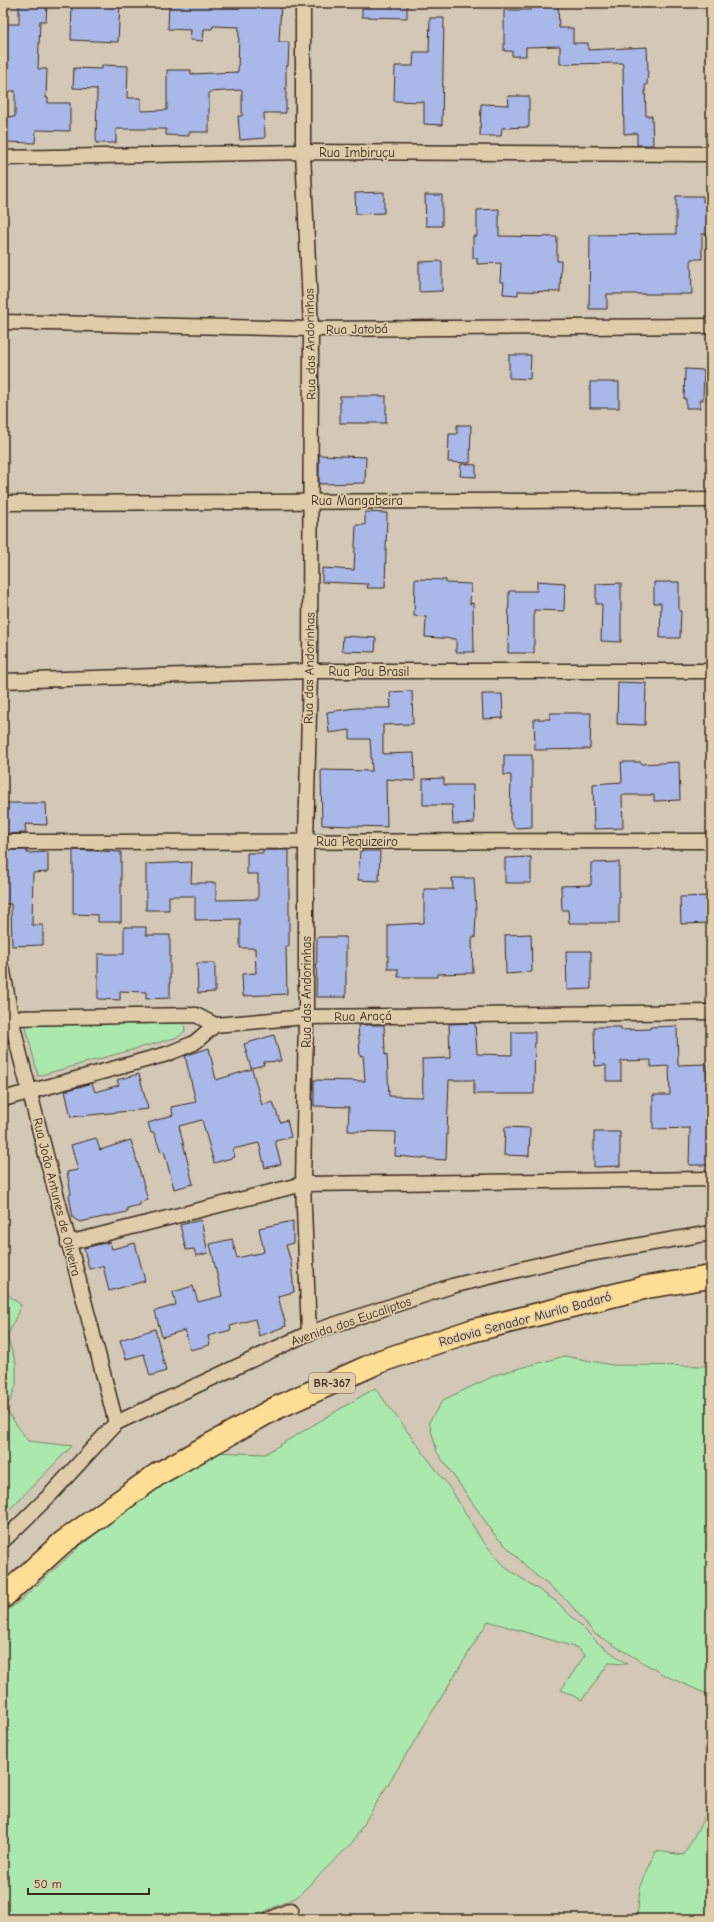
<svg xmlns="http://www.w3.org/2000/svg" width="714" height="1922" font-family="'Comic Neue',sans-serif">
	<rect width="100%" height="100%" fill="#d3c8b6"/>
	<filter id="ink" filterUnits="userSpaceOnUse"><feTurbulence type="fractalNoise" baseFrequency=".025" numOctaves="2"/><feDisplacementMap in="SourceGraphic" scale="8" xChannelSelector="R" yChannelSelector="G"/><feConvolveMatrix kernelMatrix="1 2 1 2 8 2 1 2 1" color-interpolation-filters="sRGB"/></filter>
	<g filter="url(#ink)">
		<!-- green -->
		<g fill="#abe8ae" stroke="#738966">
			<path d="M181,1021l3,2 1,8 -7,6 -140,39 -13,-53z"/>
			<path d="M3,1291l18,14 -14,32 9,26v23l-10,24 22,31 44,5 -65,66 -4,-1z"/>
			<path d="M565,1356l47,9 99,1v330l-47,-21 -69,-41 -29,-35 -33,-26 -38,-38 -58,-83 -8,-30 14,-22 55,-26z"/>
			<path d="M375,1388l77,103 29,48 25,29 51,34 41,41 29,21 -18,-1 -27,37 -21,-10 24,-35 -7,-7 -90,-27 -136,222 -55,54 -49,22h-245v-305l18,-14 61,-56 77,-57 53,-35 53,2z"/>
			<path d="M711,1805v114h-74l3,-31 16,-37 28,4z"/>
		</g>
		<!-- building -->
		<g fill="#a9b8e8" stroke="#3b2a1e">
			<path d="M19,3h28l-1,18h-6l-2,48h9l-1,29h2v5h22v28l-34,-1 -1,13 -32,-1v-26l12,1v-26h-10l1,-23h-3l2,-44h14z"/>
			<path d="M72,3h48l-2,39 -47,-2z"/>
			<path d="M169,3h112l-2,39h10l-1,24h-2v47h-22l1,25 -25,2 -2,-24h4v-26l-33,2v40h-20v4l-23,-1v-6h-50v14h-20l1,-54 -24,-1 1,-20 28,1v-4l26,1 -1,32h14v13l26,-1v-40h24v4l47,-2 1,-45 -26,-1 -1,3h-8l-1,12 -13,-1 1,-10 -23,-1z"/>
			<path d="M362,3h45v15l-45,-1z"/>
			<path d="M531,3h27l1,25h14v15h15v7l59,-3 1,22 -1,16h-2l1,31h6l1,29h-16v-12l-13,1 -1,-68 -1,-3 -62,1v-18l-34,1v9h-14v-5h-8v-41h27z"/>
			<path d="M430,18h14l-2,107 -18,-1v-22l-30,-1 1,-35h18l1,-14h15z"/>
			<path d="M508,96h21v31l-27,1 -1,8h-21l1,-32 28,1z"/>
			<path d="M384,192v21l-28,1 -1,-21z"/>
			<path d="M425,195h17v31h-16z"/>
			<path d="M676,196h27v6h8v32h-9v25h-11l1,35h-85v15h-18l1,-74 86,-1z"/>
			<path d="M499,209v27l58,1v24h4l-1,31 -42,-1v4l-15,-1 1,-12h-4l1,-19 -24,1v-6h-4v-22h4v-26z"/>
			<path d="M442,261v30l-23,1v-30z"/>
			<path d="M509,355h22l-1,24 -21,-1z"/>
			<path d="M685,369l19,1 -1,30h-3v8h-14v-9h-2z"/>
			<rect x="590" y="382" width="29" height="26"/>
			<rect x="340" y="396" width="46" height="27"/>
			<path d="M457,425h14l-1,38 -22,-1 1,-28h8z"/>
			<path d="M319,455l47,2 -1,26 -46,1z"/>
			<path d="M461,464l15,1v12l-16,-1z"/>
			<path d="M365,512l22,1 -2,75h-18l1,-4 -46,-2v-14l32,2 2,-45h9z"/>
			<path d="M415,579l31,1v3l25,1 -1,20 3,-1 1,49h-18v-13l-31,-2 1,-20 -12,-1z"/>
			<path d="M537,581l28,2 -1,28 -30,-1v43h-26l1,-62h28z"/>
			<path d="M654,582h25v29h2l-1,27h-20l1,-35h-7z"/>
			<path d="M621,583v59l-20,-1 1,-37h-6v-20z"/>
			<path d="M343,636l33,2 -1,14 -33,-1z"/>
			<path d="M618,682l28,1 -1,42 -28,-1z"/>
			<path d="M412,691l1,33 -30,1v29l31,-1 1,28 -29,-2 1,48 -65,-2 -1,-55 51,1 -2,-32h-20v-9l-21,3 -2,-21 28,-4h36l-1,-16z"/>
			<path d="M482,694h20l1,24 -20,1z"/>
			<path d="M550,713h41l-1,36 -55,1 -1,-31h16z"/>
			<path d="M504,755h28v72l-17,1 -5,-9 1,-44h-7z"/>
			<path d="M621,762h20v2l38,-2 1,38 -26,1v-6h-32l1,33 -29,1 -1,-45 29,-2z"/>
			<path d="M444,778v7h29l1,38 -21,1 -1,-19h-29v-26z"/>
			<path d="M3,803h43l1,22 -22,-1 1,9 -23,1z"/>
			<path d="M3,850h24v3l21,-1v20l-15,1 -1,52h11v20l-31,1 -1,-42h-8z"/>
			<path d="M73,850l48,2v70h-23v-7l-25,-1z"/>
			<path d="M263,850h26v96h-3l1,48 -44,2 -1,-22 14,-1 -1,-25h-15v-29l-45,1v-24h-26v14h-23v-46l46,-2 -1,21h25v17l42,-1v-25h-11v-21h16z"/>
			<path d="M360,851h20l-1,30 -21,-1z"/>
			<path d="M531,857v26h-26v-25z"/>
			<path d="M619,862v61h-50l-1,-13h-6l-1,-24 30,-1v-22z"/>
			<path d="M452,878h22l2,32 -1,28h-3l1,35 -35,1v3h-40v-8h-10v-44l36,-2v-34h29z"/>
			<path d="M711,896v27l-30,1 -1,-27z"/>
			<path d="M124,927h22v8h24v63l-24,1v-7l-26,-1v9l-22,-1v-45h26z"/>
			<path d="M531,934l1,38 -26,2 -1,-39z"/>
			<path d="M317,937h29v60h-30z"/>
			<path d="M566,951h25v38l-24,1z"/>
			<path d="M197,963h18v29l-17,1z"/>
			<path d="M475,1023l2,31 35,1v-23h23l-1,62h-60v-14h-25l-3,80 -51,-4 1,-24 -48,-1 1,-24 -35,-1v-26l51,1 -2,-26 -3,1 -2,-31h26l1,30 2,-1 2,42 34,1 -1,-38 28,-1 -1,-34z"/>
			<path d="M677,1026l1,39 29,-1 1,53h3v41h-2v7h-20l1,-37 -37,1v-34h17l-1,-29 -18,1v-7l-30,1v20h-15v-16l-11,1 -1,-39h27v3l29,-1v-2z"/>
			<path d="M274,1035l7,26 -18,1 1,3 -13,3 -7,-24z"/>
			<path d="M209,1048l7,32 36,-11 10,36 11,-3 7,20 7,-2 4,17 -16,4 6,23 -16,4 -6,-25 -26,6 2,8 -21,6 -12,-43 -23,6 14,58 -19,5 -10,-38 -3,1 -7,-19h-3l-3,-10 25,-8 -2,-8 25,-5 -11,-46z"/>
			<path d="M139,1074l9,35 -77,8 -6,-26 27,-8 3,9 24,-7 -2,-5z"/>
			<path d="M505,1127l25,1 -1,28 -25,-1z"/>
			<path d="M594,1132h26v34l-26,1z"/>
			<path d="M96,1138l4,12 31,-10 17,60 -8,2v3l-13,3v4l-47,10 -7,-4 -4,-23 2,-1 -4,-22 11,-2 -7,-25z"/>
			<path d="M201,1220l7,33 -12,3 -2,-7 -8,1 -6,-25z"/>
			<path d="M293,1221v22l-7,2 5,17 3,30 -16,4 8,30 -27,10 -4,-17 -25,7 1,4 -23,6 2,9 -20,5 -5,-20 -23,7 -7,-26 21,-6 -3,-13 20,-6 5,16 24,-6 -12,-52 22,-5 5,19 27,-6 -5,-24z"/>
			<path d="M110,1242l2,7 23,-6 10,38 -36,10 -6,-25 -14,3 -5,-21z"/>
			<path d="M155,1329l11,42 -16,5 -6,-22 -18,5 -6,-19z"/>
		</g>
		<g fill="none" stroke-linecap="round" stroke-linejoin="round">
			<defs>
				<g id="street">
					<path d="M303,3v149l8,177 -1,342 -4,170v176l-3,167 6,149"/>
					<path d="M3,158l300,-6 408,2"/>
					<path d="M3,322l308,7 400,-3"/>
					<path d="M3,503l708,-3"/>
					<path d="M3,681l307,-10h401"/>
					<path d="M3,842l708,-1"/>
					<path d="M3,971l8,47 10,41 95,364"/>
					<path d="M11,1018l185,-3 19,10"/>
					<path d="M3,1099l164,-45 27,-11 21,-18 91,-8 405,-5"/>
					<path d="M68,1243l235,-59 408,-5"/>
					<path d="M3,1541l48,-47 65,-71 193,-90 143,-47 119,-29 140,-24"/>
					<path d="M271,1919l20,-9"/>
				</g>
				<path id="primary" d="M3,1597l59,-54 96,-69 116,-65 107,-48 90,-30 176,-44 64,-10"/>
			</defs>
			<!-- street casing -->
			<use href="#street" stroke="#3b2a1e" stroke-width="17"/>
			<!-- primary casing -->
			<use href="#primary" stroke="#3b2a1e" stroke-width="25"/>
			<!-- street -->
			<use href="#street" stroke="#deccaa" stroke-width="14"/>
			<!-- primary -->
			<use href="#primary" stroke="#fedd96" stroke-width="22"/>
		</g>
	</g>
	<g text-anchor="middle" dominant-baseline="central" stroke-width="3.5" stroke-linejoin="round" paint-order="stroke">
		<!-- shield labels -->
		<rect fill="#deccaa" stroke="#6c5b48" stroke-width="1" x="309" y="1373" width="46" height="20" rx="3"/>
		<g font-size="12" font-weight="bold" fill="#3b2a1e">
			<text x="332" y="1383">BR-367</text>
		</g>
		<!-- street labels -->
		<g font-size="13" fill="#3b2a1e" stroke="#deccaa">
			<text x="357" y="152">Rua Imbiruçu</text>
			<text transform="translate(357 329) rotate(-1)">Rua Jatobá</text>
			<text transform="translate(310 344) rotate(-91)">Rua das Andorinhas</text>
			<text x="357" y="500">Rua Mangabeira</text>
			<text transform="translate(309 668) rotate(-89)">Rua das Andorinhas</text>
			<text x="369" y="671">Rua Pau Brasil</text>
			<text x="357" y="841">Rua Pequizeiro</text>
			<text transform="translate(306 992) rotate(-90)">Rua das Andorinhas</text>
			<text transform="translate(363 1016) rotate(-1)">Rua Araçá</text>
			<text transform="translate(57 1197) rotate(76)">Rua João Antunes de Oliveira</text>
			<text transform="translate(525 1319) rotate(-15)">Rodovia Senador Murilo Badaró</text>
			<text transform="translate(351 1321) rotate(-19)">Avenida dos Eucaliptos</text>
		</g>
	</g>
	<!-- margin -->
	<rect width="714" height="1922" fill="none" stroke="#deccaa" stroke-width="16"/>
	<rect x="8" y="8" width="698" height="1906" fill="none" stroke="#3b2a1e" stroke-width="1.5" filter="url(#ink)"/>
	<!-- scale -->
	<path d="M28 1888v6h121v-6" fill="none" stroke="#3b2a1e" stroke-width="2"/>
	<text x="34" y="1888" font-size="12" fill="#3b2a1e" stroke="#deccaa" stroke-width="3" paint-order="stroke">50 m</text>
</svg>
